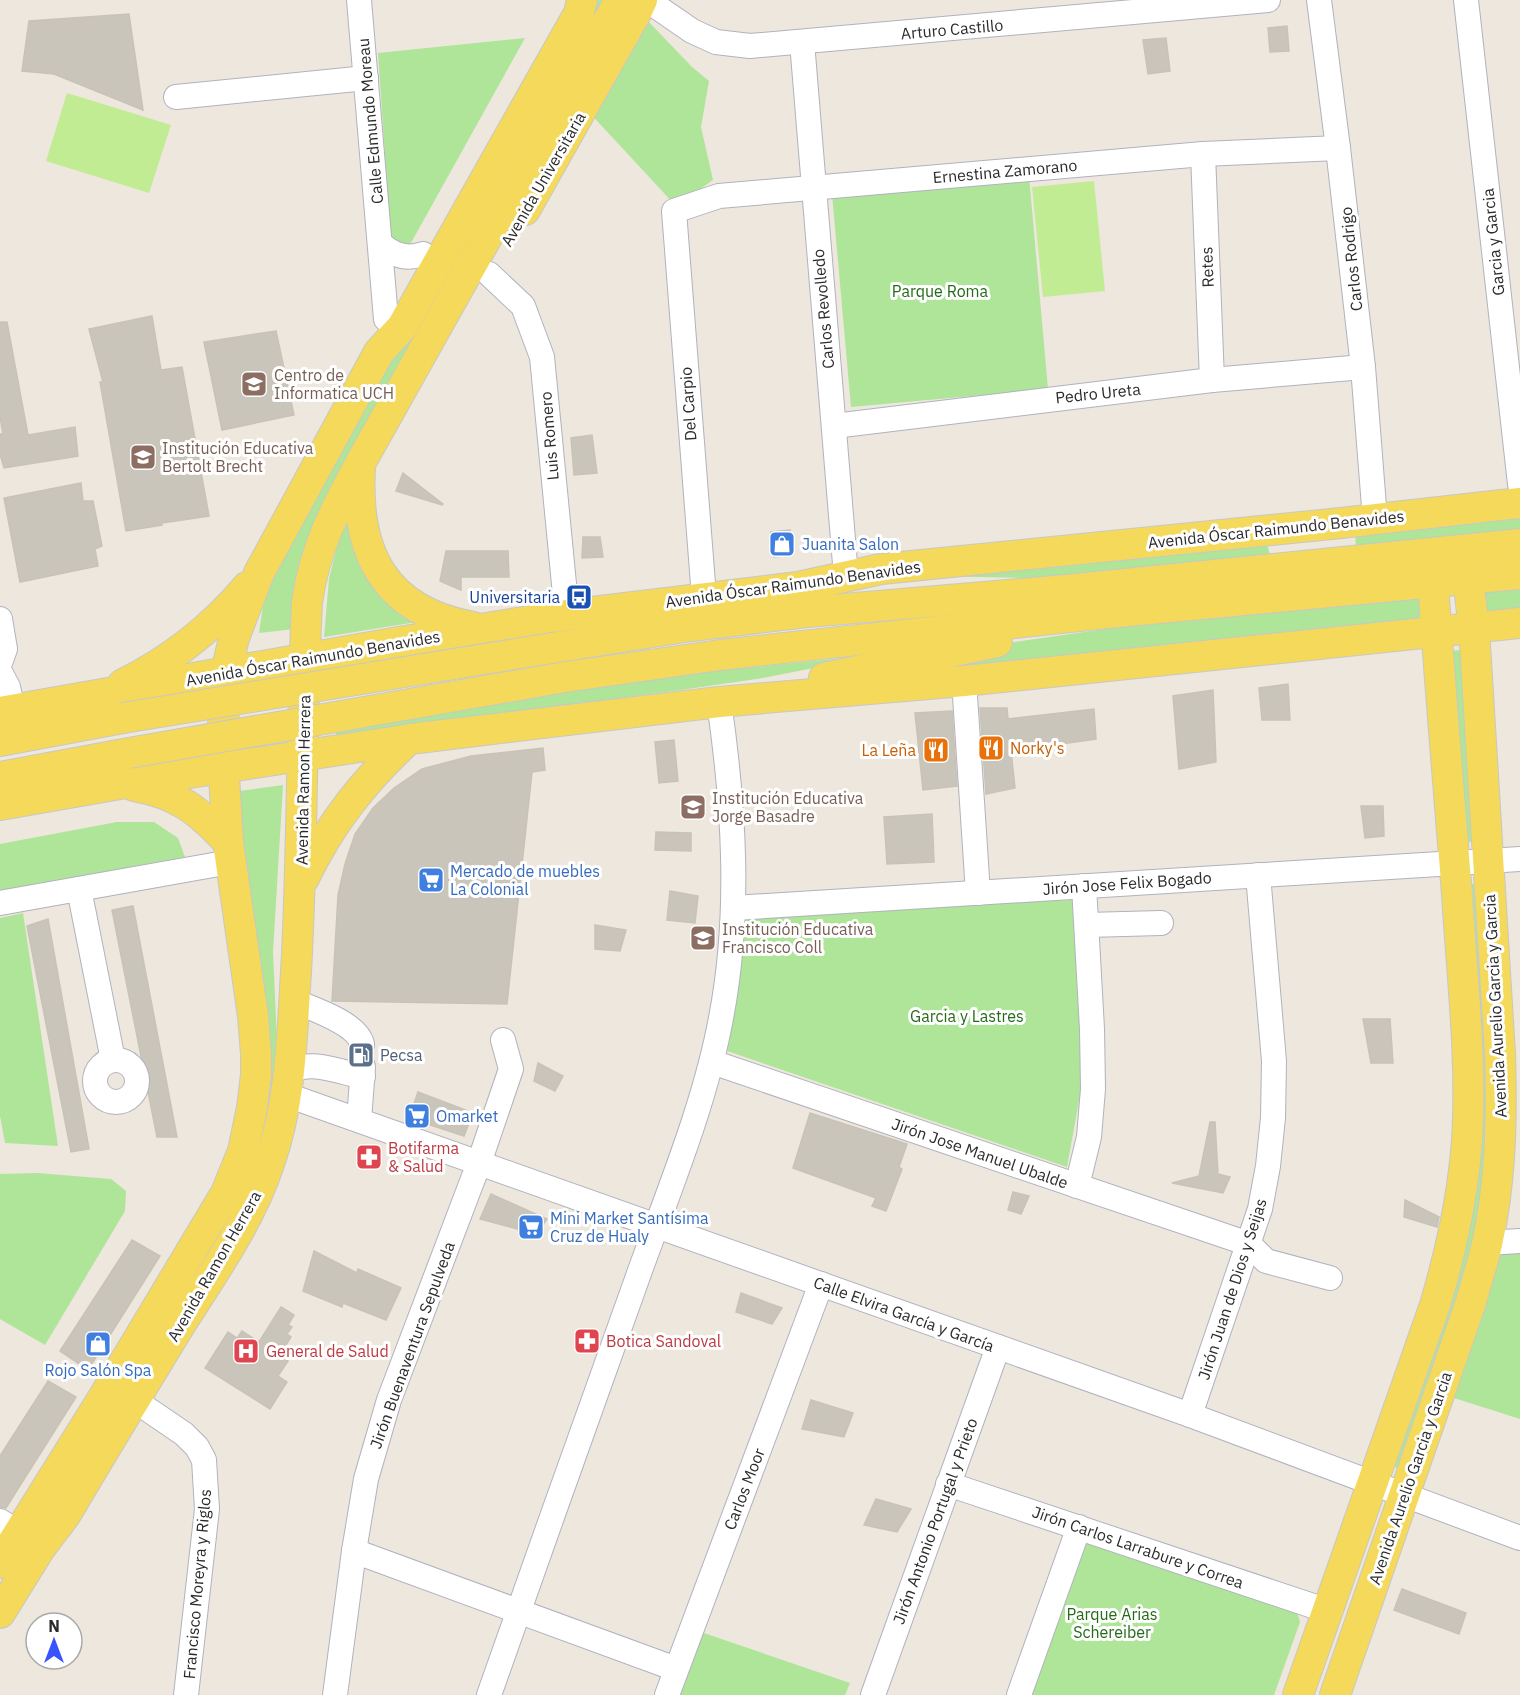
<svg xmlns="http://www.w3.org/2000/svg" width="1520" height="1695" font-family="'IBM Plex Sans',sans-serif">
	<rect width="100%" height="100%" fill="#ede7dd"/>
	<!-- green -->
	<g fill="#aee598">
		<path d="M582,0h21l-292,532 -16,97 -36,4 5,-35 13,-28z"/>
		<path d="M645,18l47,49 17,14 -8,46 12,53 -37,26 -89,-96z"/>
		<path d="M525,38l-118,212 -16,-9 -13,-188z"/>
		<path d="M1029,176l19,213 -197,18 -19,-213z"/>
		<path d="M357,508v17l72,95 -105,17 5,-58 10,-41z"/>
		<path d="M1520,514v16l-164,18 -1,-18z"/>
		<path d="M1265,538l6,20 -184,21 -166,-3z"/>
		<path d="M1520,586v27l-33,4 -6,-28z"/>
		<path d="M1423,597v23l-563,58 133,-33 238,-34z"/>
		<path d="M1461,650l13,192h-12l-14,-191z"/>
		<path d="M884,654l-121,24 -82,12 -345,46v-7l213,-37 165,-21z"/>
		<path d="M283,785l-10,167 6,135 -9,-2 -23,-221 -15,-72z"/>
		<path d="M117,822h37l24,16 7,19 -185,34v-47z"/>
		<path d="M1468,884h11l13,172 -7,119 -8,58 -72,237 -18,-5 78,-234z"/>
		<path d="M1073,900l9,184 -15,83 -340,-116 20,-138z"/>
		<path d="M23,913l35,233 -53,-3 -5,-27v-198z"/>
		<path d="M37,1173l74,6 15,12 -1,20 -80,134 -45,-26v-145z"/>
		<path d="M1520,1252v167l-69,-22 49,-143z"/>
		<path d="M1067,1532l230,80 3,10 -26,73h-264z"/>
		<path d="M698,1631l152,52 -5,12h-168z"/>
	</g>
	<!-- pitch -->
	<g fill="#c1ec94">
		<path d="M67,93l104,32 -22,68 -103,-32z"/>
		<path d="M1094,181l11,110 -62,6 -11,-110z"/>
	</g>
	<!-- building -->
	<g fill="#c9c5bb" stroke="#c9c3b6" stroke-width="1.5">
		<path d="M129,14l14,96 -89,-36 -32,-3 7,-50z"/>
		<path d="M1287,26l2,25 -19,1 -2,-24z"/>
		<path d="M1166,38l4,33 -22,3 -5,-34z"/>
		<path d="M152,316l9,54 21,-3 27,149 -47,7v2l-36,6 -26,-149h3l-14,-53z"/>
		<path d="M0,322h7l21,113 47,-8 3,29 -74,12 -4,-14v-20h3l-3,-17z"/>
		<path d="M276,331l18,84 -72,15 -18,-88z"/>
		<path d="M592,435l5,38 -23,2 -3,-37z"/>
		<path d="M403,473l40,31 -1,1 -46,-14z"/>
		<path d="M81,483l2,18h10l9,45 -7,3 3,17 -78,16 -16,-84z"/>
		<path d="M790,530l2,25 -18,2 -3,-25z"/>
		<path d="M583,537h17l3,20 -21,1z"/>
		<path d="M446,551h62l1,26h-48v13l-21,-9z"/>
		<path d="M1288,684l2,36h-28l-3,-32z"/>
		<path d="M1213,690l3,72 -37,7 -6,-73z"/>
		<path d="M980,708h27l1,11 86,-10 2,30 -85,12 4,37 -29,6z"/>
		<path d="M952,711l5,75 -34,4 -8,-77z"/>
		<path d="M674,740l4,41 -19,2 -4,-41z"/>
		<path d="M543,748l2,22 -13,2 -25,232 -175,-3 6,-106 7,-31 10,-30 18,-26 21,-20 28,-19 49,-13z"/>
		<path d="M1361,806h22l1,30 -19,2z"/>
		<path d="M932,814l2,48 -47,2 -3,-47z"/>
		<path d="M656,832l35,1v18l-36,-1z"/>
		<path d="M670,891l28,5 -3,27 -28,-3z"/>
		<path d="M133,906l44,231h-20l-45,-227z"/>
		<path d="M48,919l41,230 -18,3 -44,-226z"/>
		<path d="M595,925l31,5 -6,21 -25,-2z"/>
		<path d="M1363,1019h27l3,44h-22z"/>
		<path d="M538,1063l25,13 -8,15 -21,-10z"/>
		<path d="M418,1092l55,21 -9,23 -55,-18z"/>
		<path d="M810,1113l97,31 -8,23 3,2 -16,42 -14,-5 4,-8 -83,-30z"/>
		<path d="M1210,1122h5l3,52 12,3 -7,16 -51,-10 27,-7z"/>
		<path d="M1013,1192l16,4 -8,18 -13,-4z"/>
		<path d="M491,1194l56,25 -11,15 -56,-15z"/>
		<path d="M1405,1200l34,17 -2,10 -33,-10z"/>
		<path d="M132,1240l28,16 -72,114 -28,-19z"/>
		<path d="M314,1251l43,22 1,-4 43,19 -15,32 -43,-17 -1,4 -39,-16z"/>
		<path d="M741,1293l41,15 -10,16 -36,-12z"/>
		<path d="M281,1307l13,8 -6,10 4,2 -5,7 4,3 -12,19 9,5 -10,15 9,6 -17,27 -65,-41 23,-36 9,6 5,-7 17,11z"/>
		<path d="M48,1381l28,16 -70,111 -6,-1v-51z"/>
		<path d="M811,1400l42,13 -9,24 -42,-8z"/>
		<path d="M876,1499l35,10 -14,23 -33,-7z"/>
		<path d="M1402,1589l64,24 -7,21 -65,-24z"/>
	</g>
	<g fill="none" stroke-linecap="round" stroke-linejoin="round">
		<defs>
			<g id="minor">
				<path d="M359,0l27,319"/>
				<path d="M647,0l45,31 24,11 34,4 518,-46"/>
				<path d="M1319,0l19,148 25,219 12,152"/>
				<path d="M1466,0l54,484"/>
				<path d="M802,42l44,534"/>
				<path d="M176,97l190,-19"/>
				<path d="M1203,154l9,226"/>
				<path d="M380,243c12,12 26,17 43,11"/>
				<path d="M489,274l34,32 19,51 25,258"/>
				<path d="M834,426l378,-46 151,-13"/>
				<path d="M704,597l-30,-386 45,-15 484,-42 135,-6"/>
				<path d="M0,619l5,30 -5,14"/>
				<path d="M0,672l8,15 5,23"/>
				<path d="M964,681l14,212"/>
				<path d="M79,889l34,171"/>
				<path d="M0,903l230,-41"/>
				<path d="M734,908l786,-49"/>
				<path d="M1087,925l74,-2"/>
				<path d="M294,1001c19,8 63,22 68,43"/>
				<circle cx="116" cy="1081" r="21"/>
				<path d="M712,1062l537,182 17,17 64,17"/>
				<path d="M289,1073c20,-15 51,-1 74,4"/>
				<path d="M287,1095l903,320 330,123"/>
				<path d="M359,1120l4,-53"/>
				<path d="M1077,1186l12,-49 4,-48 -1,-60 -8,-143"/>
				<path d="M1487,1243l33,-2"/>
				<path d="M134,1400l50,34 13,13 7,13 3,49 -21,186"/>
				<path d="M1190,1415l70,-206 8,-43 5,-48 1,-57 -16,-186"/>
				<path d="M948,1484l380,127"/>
				<path d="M0,1521l18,11"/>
				<path d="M354,1551l322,118"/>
				<path d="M335,1695l19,-144 12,-72 23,-79 90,-237 32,-94 -8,-29"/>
				<path d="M489,1695c49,-139 98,-277 148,-416 30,-84 68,-174 84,-261 20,-104 13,-212 -2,-316"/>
				<path d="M667,1695l154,-411"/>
				<path d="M873,1695l125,-348"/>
				<path d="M1019,1695l60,-168"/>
			</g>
			<g id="major">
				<path d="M525,210l111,-197 6,-13"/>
				<path d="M360,468c-5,85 24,143 113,159"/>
				<path d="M558,647l133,-21 117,-14 258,-22 454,-46"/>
				<path d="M565,677l155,-22 387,-42 413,-39"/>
				<path d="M824,678l173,-36"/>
				<path d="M123,684c47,-23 90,-57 124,-97"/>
				<path d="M0,712l399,-70 168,-27 231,-28 83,-18 460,-46 179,-20"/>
				<path d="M0,741l123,-23"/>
				<path d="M0,777l129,-24"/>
				<path d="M134,786c44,8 64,24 94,56"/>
				<path d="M0,805l143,-25 275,-42 301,-36 245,-21 556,-58"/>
				<path d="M304,878c27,-56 60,-97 105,-139"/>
				<path d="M0,1563l103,-165 123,-205 17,-42 9,-43 4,-33v-21l-3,-38 -25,-174 -6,-99 4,-70 8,-35 25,-65 120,-221 23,-25 177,-314 3,-13"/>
				<path d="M0,1613l39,-63 27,-36c38,-65 77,-128 116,-192 32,-50 68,-101 87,-158 22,-62 23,-127 27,-192 7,-123 5,-247 11,-370 8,-55 28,-92 54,-140l259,-462"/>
				<path d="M1298,1695l137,-390c16,-54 28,-109 32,-165 5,-81 -5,-164 -10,-245 -8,-104 -17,-208 -24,-312"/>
				<path d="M1335,1695l136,-393c5,-20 12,-39 16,-58 14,-62 15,-127 13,-190l-26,-426 -6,-49"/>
			</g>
		</defs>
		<!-- minor casing -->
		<use href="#minor" stroke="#b1b2bf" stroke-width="26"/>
		<!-- major casing -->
		<use href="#major" stroke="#c8c8c8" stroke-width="32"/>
		<!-- minor -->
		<use href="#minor" stroke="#fff" stroke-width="24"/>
		<!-- major -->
		<use href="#major" stroke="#f4d95b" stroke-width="30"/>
		<defs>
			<g id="major-bridge">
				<path d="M123,718l435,-71"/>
				<path d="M129,753l436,-76"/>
			</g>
		</defs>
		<!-- major-bridge casing -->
		<use href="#major-bridge" stroke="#c8c8c8" stroke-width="32" stroke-linecap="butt"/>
		<!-- major-bridge -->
		<use href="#major-bridge" stroke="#f4d95b" stroke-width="30"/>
	</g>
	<!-- icons -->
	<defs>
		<symbol id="university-square" viewBox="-11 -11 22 22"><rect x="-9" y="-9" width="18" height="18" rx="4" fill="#8d6e63" stroke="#fff"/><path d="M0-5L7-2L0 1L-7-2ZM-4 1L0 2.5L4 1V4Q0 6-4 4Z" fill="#fff"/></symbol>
		<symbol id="school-square" viewBox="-11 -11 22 22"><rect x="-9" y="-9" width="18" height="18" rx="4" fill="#8d6e63" stroke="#fff"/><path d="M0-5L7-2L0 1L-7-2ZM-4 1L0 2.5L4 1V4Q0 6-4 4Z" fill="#fff"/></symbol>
		<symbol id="shop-square" viewBox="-11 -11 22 22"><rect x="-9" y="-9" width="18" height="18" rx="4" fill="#3f7fe0" stroke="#fff"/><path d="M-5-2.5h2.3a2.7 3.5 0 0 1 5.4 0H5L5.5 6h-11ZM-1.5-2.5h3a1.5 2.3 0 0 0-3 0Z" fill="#fff"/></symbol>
		<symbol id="bus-square" viewBox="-11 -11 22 22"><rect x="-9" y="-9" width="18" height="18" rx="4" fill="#1a4fb4" stroke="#fff"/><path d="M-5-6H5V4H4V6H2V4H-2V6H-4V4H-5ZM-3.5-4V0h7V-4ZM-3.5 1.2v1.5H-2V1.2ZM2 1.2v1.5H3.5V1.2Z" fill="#fff"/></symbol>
		<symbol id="restaurant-square" viewBox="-11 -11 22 22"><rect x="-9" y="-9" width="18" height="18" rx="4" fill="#e8710a" stroke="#fff"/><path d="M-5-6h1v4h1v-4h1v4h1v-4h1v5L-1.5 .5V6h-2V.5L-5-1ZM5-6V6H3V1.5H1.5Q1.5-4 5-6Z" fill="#fff"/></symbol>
		<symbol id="supermarket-square" viewBox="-11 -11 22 22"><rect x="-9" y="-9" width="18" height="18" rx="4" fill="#3f7fe0" stroke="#fff"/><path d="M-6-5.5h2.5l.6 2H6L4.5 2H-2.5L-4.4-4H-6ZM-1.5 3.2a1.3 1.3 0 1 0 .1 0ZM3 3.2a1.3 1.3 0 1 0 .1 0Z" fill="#fff"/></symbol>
		<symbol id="fuel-square" viewBox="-11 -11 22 22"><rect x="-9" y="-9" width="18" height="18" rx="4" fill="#5c6f8a" stroke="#fff"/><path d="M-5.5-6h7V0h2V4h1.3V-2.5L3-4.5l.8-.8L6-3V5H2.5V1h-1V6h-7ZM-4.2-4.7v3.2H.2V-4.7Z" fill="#fff"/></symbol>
		<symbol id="pharmacy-square" viewBox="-11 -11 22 22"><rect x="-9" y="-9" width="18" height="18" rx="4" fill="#e0444e" stroke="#fff"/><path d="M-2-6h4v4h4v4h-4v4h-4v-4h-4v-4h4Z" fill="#fff"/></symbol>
		<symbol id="hospital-square" viewBox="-11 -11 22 22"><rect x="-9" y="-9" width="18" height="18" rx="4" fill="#e0444e" stroke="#fff"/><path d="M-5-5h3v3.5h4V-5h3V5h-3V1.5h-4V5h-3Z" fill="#fff"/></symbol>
	</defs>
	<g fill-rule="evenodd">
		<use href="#university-square" x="239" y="369" width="30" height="30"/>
		<use href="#school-square" x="128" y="442" width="30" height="30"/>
		<use href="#shop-square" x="767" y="529" width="30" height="30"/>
		<use href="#bus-square" x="564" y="582" width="30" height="30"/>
		<use href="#restaurant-square" x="976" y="733" width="30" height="30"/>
		<use href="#restaurant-square" x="921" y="735" width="30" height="30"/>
		<use href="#school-square" x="678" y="792" width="30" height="30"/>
		<use href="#supermarket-square" x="416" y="865" width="30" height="30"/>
		<use href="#school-square" x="688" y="923" width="30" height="30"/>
		<use href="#fuel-square" x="346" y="1040" width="30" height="30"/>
		<use href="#supermarket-square" x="402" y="1101" width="30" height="30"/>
		<use href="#pharmacy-square" x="354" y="1142" width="30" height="30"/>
		<use href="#supermarket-square" x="516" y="1212" width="30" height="30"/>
		<use href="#pharmacy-square" x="572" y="1326" width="30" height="30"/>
		<use href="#shop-square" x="83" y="1329" width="30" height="30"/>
		<use href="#hospital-square" x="231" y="1336" width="30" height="30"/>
	</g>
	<g text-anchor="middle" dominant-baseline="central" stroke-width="6" stroke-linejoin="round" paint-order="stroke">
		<!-- street labels -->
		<g font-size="16" fill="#2b2b2b" stroke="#fff">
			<text transform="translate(952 29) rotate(-5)">Arturo Castillo</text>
			<text transform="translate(370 121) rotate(-95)">Calle Edmundo Moreau</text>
			<text transform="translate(1005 171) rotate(-5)">Ernestina Zamorano</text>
			<text transform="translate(543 179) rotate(-60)">Avenida Universitaria</text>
			<text transform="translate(1493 242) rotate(-96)">Garcia y Garcia</text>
			<text transform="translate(1351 259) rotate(-96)">Carlos Rodrigo</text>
			<text transform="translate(1207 267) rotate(-92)">Retes</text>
			<text transform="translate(823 309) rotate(-95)">Carlos Revolledo</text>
			<text transform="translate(1098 393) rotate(-6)">Pedro Ureta</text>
			<text transform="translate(688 404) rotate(-94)">Del Carpio</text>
			<text transform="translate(549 436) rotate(-95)">Luis Romero</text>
			<text transform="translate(1276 529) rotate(-6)">Avenida Óscar Raimundo Benavides</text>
			<text transform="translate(793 584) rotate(-8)">Avenida Óscar Raimundo Benavides</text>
			<text transform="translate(313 658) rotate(-10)">Avenida Óscar Raimundo Benavides</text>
			<text transform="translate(303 780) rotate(-89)">Avenida Ramon Herrera</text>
			<text transform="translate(1127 883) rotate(-4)">Jirón Jose Felix Bogado</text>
			<text transform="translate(1495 1006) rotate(-93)">Avenida Aurelio Garcia y Garcia</text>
			<text transform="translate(980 1153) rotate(19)">Jirón Jose Manuel Ubalde</text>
			<text transform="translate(214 1266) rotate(-60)">Avenida Ramon Herrera</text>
			<text transform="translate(1232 1289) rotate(-72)">Jirón Juan de Dios y Seijas</text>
			<text transform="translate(904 1314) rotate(20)">Calle Elvira García y García</text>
			<text transform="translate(412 1345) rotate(-70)">Jirón Buenaventura Sepulveda</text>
			<text transform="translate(1410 1478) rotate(-71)">Avenida Aurelio Garcia y Garcia</text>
			<text transform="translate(744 1489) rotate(-69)">Carlos Moor</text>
			<text transform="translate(935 1521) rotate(-70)">Jirón Antonio Portugal y Prieto</text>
			<text transform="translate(1138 1547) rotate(19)">Jirón Carlos Larrabure y Correa</text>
			<text transform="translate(197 1584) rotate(-85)">Francisco Moreyra y Riglos</text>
		</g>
		<!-- park labels -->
		<g font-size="16" fill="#256a19" stroke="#fff">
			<text x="940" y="291">Parque Roma</text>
			<text x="967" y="1016">Garcia y Lastres</text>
			<text x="1112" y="1614">Parque Arias<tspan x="1112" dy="18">Schereiber</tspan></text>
		</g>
		<!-- education labels -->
		<g font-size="16" fill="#785e54" stroke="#fff" text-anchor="start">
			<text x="274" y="375">Centro de<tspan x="274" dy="18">Informatica UCH</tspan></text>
			<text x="162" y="448">Institución Educativa<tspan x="162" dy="18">Bertolt Brecht</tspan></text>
			<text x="712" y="798">Institución Educativa<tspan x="712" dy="18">Jorge Basadre</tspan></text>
			<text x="722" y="929">Institución Educativa<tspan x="722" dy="18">Francisco Coll</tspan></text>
		</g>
		<!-- shop labels -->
		<g font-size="16" fill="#366cbe" stroke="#fff" text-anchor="start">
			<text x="802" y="544">Juanita Salon</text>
			<text x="450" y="871">Mercado de muebles<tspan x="450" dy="18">La Colonial</tspan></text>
			<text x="436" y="1116">Omarket</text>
			<text x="550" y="1218">Mini Market Santísima<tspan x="550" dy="18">Cruz de Hualy</tspan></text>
			<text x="98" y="1370" text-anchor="middle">Rojo Salón Spa</text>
		</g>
		<!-- transit labels -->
		<g font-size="16" fill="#164399" stroke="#fff" text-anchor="end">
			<text x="560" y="597">Universitaria</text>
		</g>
		<!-- food labels -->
		<g font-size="16" fill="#c56008" stroke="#fff" text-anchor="start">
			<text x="1010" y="748">Norky's</text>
			<text x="916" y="750" text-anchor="end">La Leña</text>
		</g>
		<!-- service labels -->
		<g font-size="16" fill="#4e5e75" stroke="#fff" text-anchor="start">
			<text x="380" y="1055">Pecsa</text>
		</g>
		<!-- health labels -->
		<g font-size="16" fill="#be3a42" stroke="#fff" text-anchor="start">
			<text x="388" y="1148">Botifarma<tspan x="388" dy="18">&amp; Salud</tspan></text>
			<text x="606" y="1341">Botica Sandoval</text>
			<text x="266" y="1351">General de Salud</text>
		</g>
	</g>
	<!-- north arrow -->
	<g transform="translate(54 1641)"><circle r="28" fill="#ffffff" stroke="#aaaaaa" stroke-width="1.5"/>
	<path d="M0-4.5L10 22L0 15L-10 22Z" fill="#3953fd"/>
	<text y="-9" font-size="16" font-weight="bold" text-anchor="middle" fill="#2b2b2b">N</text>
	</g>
</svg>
